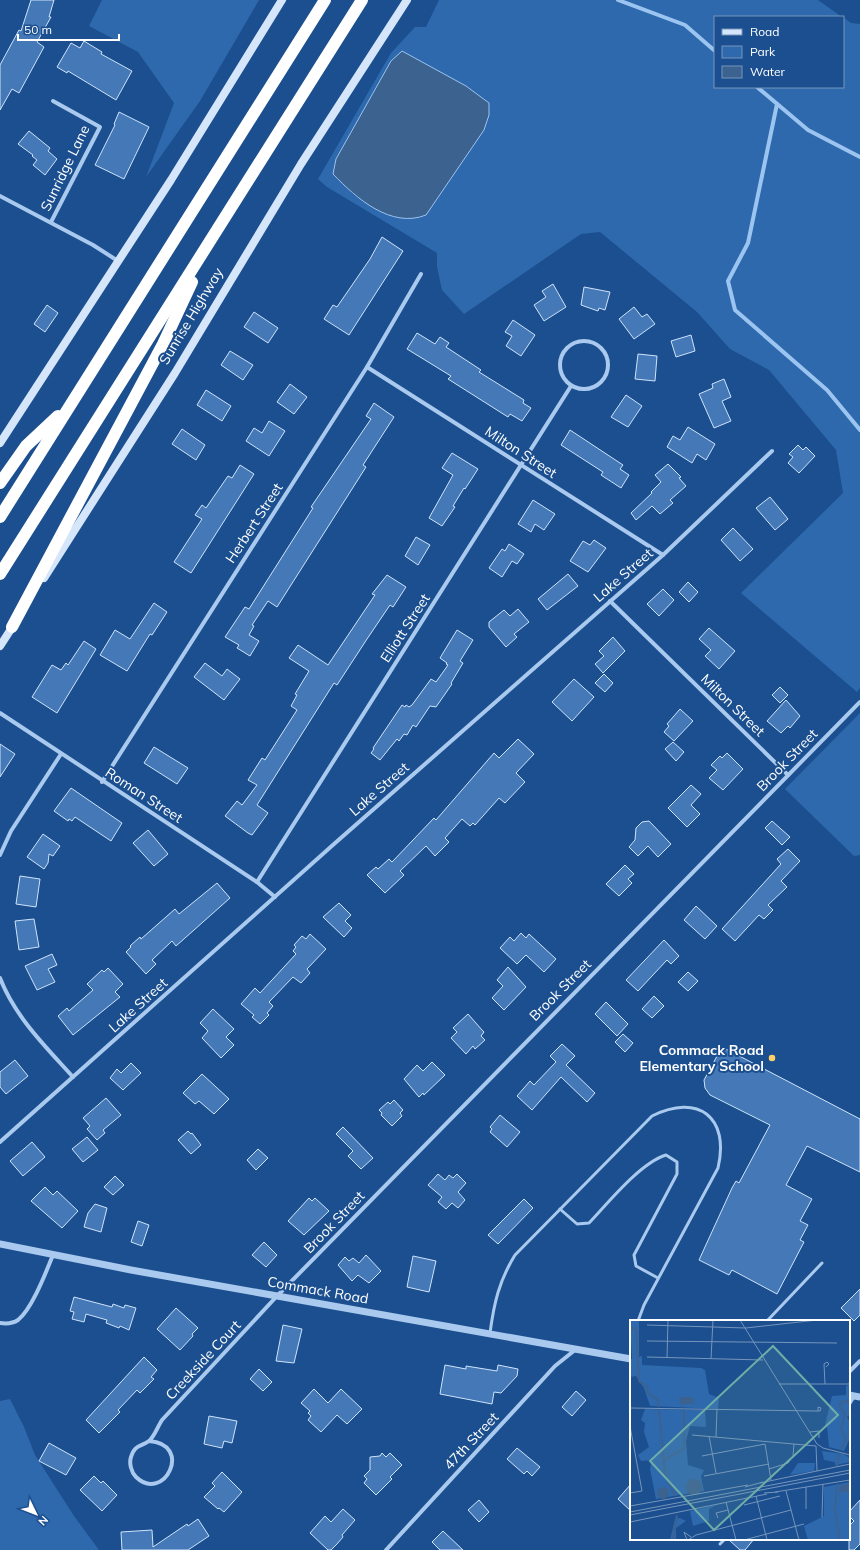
<svg xmlns="http://www.w3.org/2000/svg" width="860" height="1550" font-family="Mulish,sans-serif">
	<rect width="100%" height="100%" fill="#1b4f8f"/>
	<!-- green -->
	<g fill="#2e69ad" fill-rule="evenodd">
		<path d="M102,0h157l-59,101 -54,76 28,-74 -36,-51 -49,-26z"/>
		<path d="M439,0h379l24,17h-127v70h128v-70l8,6 9,1v664l-3,4 -116,-99 102,-100 -7,-43 -67,-80 -39,-21 -33,-37 -97,-80 -19,2 -117,80 -22,-24 -5,-23v-14l-110,-66 -9,-8 73,-126 24,-26h11zM391,61l93,69 -56,80h-50l-25,-16 -20,-20 3,-15z"/>
		<path d="M860,713v142l-6,1 -69,-67z"/>
		<path d="M10,1399l14,28 11,28 39,61 25,34h-99v-149z"/>
	</g>
	<!-- water -->
	<path fill="#3c6290" stroke="#9cc4f0" d="M402,51l64,35 23,17v12l-5,15 -58,85c-35,14 -70,-17 -93,-41l3,-15 55,-98z"/>
	<g fill="none" stroke-linecap="round" stroke-linejoin="round">
		<!-- stream -->
		<g stroke="#9cc4f0" stroke-width="4">
			<path d="M618,0l67,25 30,26"/>
			<path d="M757,87l51,43 52,27"/>
			<path d="M777,104l-29,139 -20,38 7,29 92,80 33,40"/>
		</g>
	</g>
	<!-- building -->
	<g fill="#4478b7" stroke="#cfe3fa">
		<path d="M31,0h23l-5,17h2l-14,25 7,5 -25,46 -7,-4 -12,21v-45l19,-35 2,1z"/>
		<path d="M84,41l18,11 -1,2 31,17 -16,29 -48,-29 -1,2 -10,-6 14,-24 9,5z"/>
		<path d="M119,112l30,15 -25,52 -29,-14 20,-40 -1,-1z"/>
		<path d="M29,131l21,17 -2,3 9,8 -12,16 -12,-10 4,-5 -5,-4 1,-1 -15,-11z"/>
		<path d="M382,237l21,14 -54,84 -25,-16 9,-14 4,2 33,-48z"/>
		<path d="M553,284l13,23 -22,14 -10,-16 12,-8 -4,-6z"/>
		<path d="M584,287l26,5 -5,18 -6,-2 -1,3 -17,-6z"/>
		<path d="M47,305l11,8 -13,19 -11,-8z"/>
		<path d="M634,307l8,10 5,-3 8,10 -21,15 -15,-20z"/>
		<path d="M254,312l24,16 -10,15 -24,-16z"/>
		<path d="M513,320l22,15 -14,21 -15,-10 6,-10 -7,-4z"/>
		<path d="M417,333l18,11 5,-7 9,6 -3,4 35,23 -2,2 45,28 -1,3 8,5 -9,13 -12,-7 -2,3 -60,-38 3,-3 -44,-27z"/>
		<path d="M691,335l4,16 -19,6 -5,-16z"/>
		<path d="M230,351l23,14 -10,15 -22,-15z"/>
		<path d="M638,354l19,2 -2,25 -20,-2z"/>
		<path d="M724,379l7,18 -9,4 9,20 -17,7 -15,-34 14,-6 -1,-4z"/>
		<path d="M290,384l17,13 -13,17 -17,-12z"/>
		<path d="M206,390l25,16 -9,15 -25,-16z"/>
		<path d="M626,395l16,11 -14,21 -17,-10z"/>
		<path d="M374,403l20,14 -31,48 3,2 -89,140 -9,-6 -16,24 2,1 -5,9 10,6 -9,15 -13,-8 2,-3 -14,-8 20,-30 4,2 64,-101 -2,-1 60,-88 -5,-3z"/>
		<path d="M269,421l16,10 -16,25 -23,-15 8,-13 8,5z"/>
		<path d="M688,427l27,17 -9,16 -9,-6 -5,9 -25,-16 6,-11 7,4z"/>
		<path d="M182,429l23,16 -9,15 -24,-16z"/>
		<path d="M570,430l53,35 -3,4 9,6 -8,13 -20,-13 2,-3 -42,-27z"/>
		<path d="M798,445l5,5 3,-3 9,9 -16,17 -11,-10 5,-6 -4,-3z"/>
		<path d="M452,453l26,16 -13,20 -1,-1 -11,18 2,1 -13,19 -13,-8 24,-43 -11,-7z"/>
		<path d="M668,464l13,13 -2,1 7,8 -16,14 3,3 -13,11 -8,-8 -16,14 -5,-7 21,-20 -1,-1 10,-10 -6,-7z"/>
		<path d="M240,465l14,9 -63,99 -17,-11 28,-43 -7,-4 7,-10 4,3 22,-32 4,2z"/>
		<path d="M770,497l18,22 -13,11 -19,-22z"/>
		<path d="M533,500l22,14 -11,16 -9,-6 -4,8 -13,-8z"/>
		<path d="M733,528l20,21 -13,12 -19,-21z"/>
		<path d="M416,537l14,8 -12,20 -13,-9z"/>
		<path d="M594,540l12,8 -18,24 -18,-11 13,-20 7,4z"/>
		<path d="M509,544l15,10 -7,10 -5,-3 -10,16 -13,-9 13,-19 3,2z"/>
		<path d="M568,574l10,12 -31,24 -9,-11z"/>
		<path d="M387,575l19,12 -13,20 -3,-2 -23,34 -30,46 -3,-2 -77,122 11,8 -16,22 -4,-2 -23,-17 12,-15 5,4 15,-20 -9,-5 14,-22 3,2 32,-50 -6,-4 6,-11 -2,-1 14,-23 -20,-13 9,-13 30,20 47,-70 -3,-1z"/>
		<path d="M688,582l10,10 -9,10 -10,-10z"/>
		<path d="M663,589l11,11 -15,16 -12,-12z"/>
		<path d="M154,603l13,9 -15,23 -2,-1 -23,37 -27,-16 15,-25 15,9z"/>
		<path d="M518,609l11,13 -15,12 3,3 -11,10 -17,-20v-5l15,-12 6,6z"/>
		<path d="M709,628l26,23 -16,18 -14,-13 6,-6 -12,-11z"/>
		<path d="M457,630l16,10 -13,21 3,2 -12,20 1,1 -16,23 -6,-1 -14,21 -3,-2 -6,10 -3,-1 -5,7 -2,-2 -17,21 -9,-7 3,-4 -1,-1 29,-43 3,2 1,-2 3,2 3,-2 19,-26 5,3 12,-17 -2,-1 1,-1 -7,-5z"/>
		<path d="M613,637l12,14 -22,22 -8,-9 9,-8 -5,-5z"/>
		<path d="M84,641l12,8 -39,64 -25,-16 20,-32 9,5 5,-7 2,2z"/>
		<path d="M205,663l17,13 5,-7 13,10 -16,21 -30,-23z"/>
		<path d="M604,674l9,9 -8,9 -10,-9z"/>
		<path d="M574,679l20,18 -22,24 -20,-19z"/>
		<path d="M780,687l8,8 -8,8 -8,-8z"/>
		<path d="M786,700l14,16 -10,12 -2,-2 -7,7 -14,-12z"/>
		<path d="M680,709l13,12 -19,20 -10,-9 5,-6 -2,-2z"/>
		<path d="M518,739l16,15 -18,19 9,9 -20,21 -6,-5 -24,27 -2,-2 -3,3 -8,-7 -17,19 4,4 -14,14 -9,-10 -26,25 4,4 -19,18 -18,-18 9,-8 2,2 11,-10 3,3 42,-44 2,2 58,-67 5,5z"/>
		<path d="M673,742l11,10 -8,9 -11,-12z"/>
		<path d="M0,744l15,10 -15,23z"/>
		<path d="M154,747l34,21 -11,16 -33,-21z"/>
		<path d="M727,753l16,16 -20,21 -14,-12 8,-8 -6,-5 9,-9 2,2z"/>
		<path d="M691,785l10,9 -10,11 9,9 -13,13 -19,-19z"/>
		<path d="M71,788l51,35 -11,18 -36,-24 -3,4 -3,-2 -1,2 -14,-10z"/>
		<path d="M649,821l22,23 -13,13 -10,-11 -10,10 -9,-9 6,-7 1,-12 6,-6z"/>
		<path d="M772,821l18,16 -8,8 -17,-17z"/>
		<path d="M148,830l20,24 -14,12 -21,-23z"/>
		<path d="M43,834l17,12 -7,10 -4,-2 -1,9 -4,6 -17,-12z"/>
		<path d="M788,849l12,12 -19,20 6,6 -19,18 5,5 -9,9 -5,-4 -24,26 -13,-12 59,-65 -4,-5z"/>
		<path d="M625,865l9,9 -6,5 4,4 -13,13 -13,-12z"/>
		<path d="M20,876l20,3 -4,28 -20,-3z"/>
		<path d="M217,883l13,15 -54,48 -4,-5 -20,19 4,4 -10,10 -20,-22 5,-5 -1,-1 10,-9 1,2 34,-30 4,5z"/>
		<path d="M339,903l12,12 -6,6 7,7 -8,9 -21,-20z"/>
		<path d="M696,906l21,20 -12,13 -21,-19z"/>
		<path d="M34,919l5,28 -20,3 -4,-29z"/>
		<path d="M521,933l5,5 3,-4 27,25 -12,13 -18,-17 -9,9 -17,-16 10,-11 4,4z"/>
		<path d="M310,934l16,15 -19,20 3,4 -9,10 -8,-6 -24,25 4,4 -6,7 2,2 -9,9 -8,-7 2,-2 -13,-11 14,-16 5,5 36,-39 -3,-3 3,-4 -2,-2 8,-9 4,3z"/>
		<path d="M664,940l15,16 -8,8 -4,-4 -29,31 -12,-11z"/>
		<path d="M52,954l5,11 -9,4 7,13 -18,8 -12,-24z"/>
		<path d="M508,967l18,20 -22,23 -12,-12 11,-12 -6,-6z"/>
		<path d="M108,968l15,16 -8,8 5,5 -47,38 -15,-19 9,-8 2,3 24,-21 -6,-6 15,-14 2,2z"/>
		<path d="M688,972l10,9 -10,10 -10,-9z"/>
		<path d="M654,996l10,10 -12,12 -10,-9z"/>
		<path d="M606,1002l22,22 -11,12 -22,-22z"/>
		<path d="M213,1009l21,20 -8,8 8,8 -13,13 -19,-20 6,-7 -8,-8z"/>
		<path d="M468,1014l14,16 2,2 -3,4 4,4 -10,9 -2,-3 -7,8 -15,-16 6,-6 -4,-4z"/>
		<path d="M623,1034l10,9 -8,9 -10,-10z"/>
		<path d="M562,1044l13,12 -9,9 29,28 -8,9 -26,-25 -29,33 -15,-14 13,-15 4,4 22,-23 -6,-6z"/>
		<path d="M722,1047l138,72v53l-53,-26 -21,39 26,14 -12,22 8,4 -8,15 4,2 -27,52 -45,-24 -3,5 -30,-15 33,-72 4,-7 3,2 31,-58 -60,-30 -5,-7 -1,-8z"/>
		<path d="M15,1060l13,16 -22,18 -6,-7v-15z"/>
		<path d="M432,1062l13,13 -21,20 -1,-2 -4,4 -15,-18 13,-14 6,6z"/>
		<path d="M131,1063l10,10 -18,17 -13,-12 7,-9 4,4z"/>
		<path d="M202,1074l27,25 -15,15 -15,-13 -4,3 -12,-11z"/>
		<path d="M106,1098l15,17 -18,15 2,3 -8,7 -10,-11 3,-3 -7,-8z"/>
		<path d="M394,1100l9,10 -3,3 2,3 -10,10 -11,-11 1,-2 -3,-3 9,-8 2,2z"/>
		<path d="M500,1115l20,17 -13,15 -17,-15 2,-3 -2,-2z"/>
		<path d="M343,1127l30,31 -12,11 -13,-13 5,-5 -17,-17z"/>
		<path d="M188,1131l3,3 1,-1 9,12 -10,9 -13,-14z"/>
		<path d="M87,1137l11,13 -15,12 -11,-13z"/>
		<path d="M32,1142l13,15 -22,19 -13,-15z"/>
		<path d="M258,1149l10,9 -12,12 -9,-10z"/>
		<path d="M438,1174l7,6 4,-5 4,3 4,-4 9,9 -8,9 7,8 -7,8 -6,-5 -6,6 -8,-7 4,-5 -14,-12z"/>
		<path d="M115,1176l9,9 -11,10 -9,-8z"/>
		<path d="M45,1187l8,8 4,-4 21,20 -16,17 -31,-27z"/>
		<path d="M309,1198l3,3 3,-3 14,13 -25,24 -16,-14z"/>
		<path d="M524,1199l9,9 -35,36 -10,-9z"/>
		<path d="M95,1204l12,4 -6,24 -17,-5 4,-14z"/>
		<path d="M138,1221l11,4 -7,21 -11,-4z"/>
		<path d="M264,1242l13,13 -11,12 -14,-12z"/>
		<path d="M366,1255l15,16 -12,12 -11,-8 -6,6 -14,-16 7,-8 4,4 4,-3 6,5z"/>
		<path d="M413,1256l23,5 -7,31 -22,-5z"/>
		<path d="M860,1289v26l-6,6 -13,-13z"/>
		<path d="M74,1297l38,10 1,-3 11,4 1,-3 11,3 -7,22 -9,-4 -1,2 -13,-5 1,-3 -21,-6 -2,8 -12,-3 2,-7 -4,-1z"/>
		<path d="M176,1308l22,20 -6,6 1,2 -13,14 -23,-21z"/>
		<path d="M283,1325l19,4 -8,34 -18,-2z"/>
		<path d="M144,1357l13,13 -6,7 3,2 -14,14 -3,-3 -19,20 2,2 -21,21 -13,-13z"/>
		<path d="M445,1365l21,4v-3l31,5 1,-6 20,4 -1,7 -16,17 -7,-1 -2,12 -52,-10z"/>
		<path d="M259,1369l13,13 -9,9 -13,-12z"/>
		<path d="M314,1389l14,14 13,-14 21,20 -15,15 -10,-9 -16,17 -13,-12 3,-4 -3,-3 2,-2 -9,-8z"/>
		<path d="M576,1391l10,9 -14,16 -10,-9z"/>
		<path d="M209,1416l28,5 -5,22 -8,-2 -2,7 -18,-4z"/>
		<path d="M49,1443l27,15 -10,17 -27,-14z"/>
		<path d="M517,1448l23,19 -8,9 -5,-5 -3,3 -17,-15z"/>
		<path d="M382,1453l4,4 4,-4 12,12 -12,12 2,2 -16,16 -12,-12 3,-4 -3,-3 6,-6v-13l10,-1z"/>
		<path d="M222,1472l20,20 -18,20 -5,-4 -1,1 -14,-12 11,-11 -3,-3z"/>
		<path d="M94,1476l7,7 2,-2 14,14 -15,16 -22,-21z"/>
		<path d="M631,1484v27l-13,-12z"/>
		<path d="M479,1500l10,12 -10,10 -11,-12z"/>
		<path d="M860,1500v44l-6,6h-5v-24l5,-5 -5,-5v-4z"/>
		<path d="M343,1509l12,11 -13,15 1,2 -6,7 -6,6h-3l-18,-17 15,-17 6,6z"/>
		<path d="M198,1519l11,17 -21,14h-66l-1,-18 31,-2 1,17 34,-23 1,2z"/>
		<path d="M443,1531l20,19h-23l-8,-8z"/>
		<path d="M728,1539h26l-9,11h-5z"/>
	</g>
	<g fill="none" stroke-linecap="round" stroke-linejoin="round">
		<!-- service -->
		<g stroke="#a9c9ee" stroke-width="3">
			<path d="M560,1209l17,15 12,-1c19,-20 51,-60 77,-68l11,7v12l-43,81 2,11 22,12"/>
			<path d="M767,1321l55,-58"/>
			<path d="M490,1333c4,-30 9,-52 25,-78l137,-139c46,-23 78,1 66,52l-74,137 -6,16"/>
			<path d="M849,1405l5,-8"/>
			<path d="M720,1544l5,-5"/>
		</g>
		<!-- minor -->
		<g stroke="#a9c9ee" stroke-width="4">
			<path d="M0,196l93,49 25,16"/>
			<path d="M51,222l49,-95 -47,-26"/>
			<circle cx="584" cy="365" r="24"/>
			<path d="M367,367l296,188"/>
			<path d="M610,601l178,174"/>
			<path d="M0,713l257,169 18,15"/>
			<path d="M102,782l265,-415 54,-93"/>
			<path d="M0,855l11,-24 50,-77"/>
			<path d="M257,882l314,-496"/>
			<path d="M0,978c15,39 46,69 73,99"/>
			<path d="M0,1142l334,-298 329,-289 109,-104"/>
			<path d="M0,1323c6,1 12,1 18,-3 14,-11 28,-48 35,-65"/>
			<path d="M849,1372l11,-11"/>
			<path d="M149,1441c45,3 15,63 -13,36 -5,-5 -7,-14 -5,-20 4,-13 10,-10 18,-16 5,-4 9,-15 13,-21l115,-124 583,-594"/>
			<path d="M386,1550l169,-184 20,-16"/>
		</g>
		<!-- tertiary -->
		<g stroke="#a9c9ee" stroke-width="7">
			<path d="M0,1244l131,26 500,89"/>
			<path d="M849,1395l11,2"/>
		</g>
		<!-- secondary -->
		<g stroke="#d6e6fa" stroke-width="8">
			<path d="M0,443l171,-263 111,-180"/>
			<path d="M44,578l131,-205 126,-209 106,-164"/>
			<path d="M0,646l15,-23"/>
		</g>
		<!-- motorway -->
		<g stroke="#fff" stroke-width="12">
			<path d="M0,483l26,-37 32,-30"/>
			<path d="M0,517l325,-517"/>
			<path d="M0,574l362,-574"/>
			<path d="M12,627l151,-283 29,-62"/>
		</g>
	</g>
	<!-- markers -->
	<circle fill="#ffd166" stroke="#1b4f8f" stroke-width="1.5" cx="772" cy="1058" r="4"/>
	<g text-anchor="middle" dominant-baseline="central" stroke-width="4" stroke-linejoin="round" paint-order="stroke">
		<!-- street labels -->
		<g font-size="14" fill="#fff" stroke="#1b4f8f">
			<text transform="translate(65 168) rotate(-64)">Sunridge Lane</text>
			<text transform="translate(191 316) rotate(-59)">Sunrise Highway</text>
			<text transform="translate(521 452) rotate(33)">Milton Street</text>
			<text transform="translate(254 523) rotate(-57)">Herbert Street</text>
			<text transform="translate(623 575) rotate(-41)">Lake Street</text>
			<text transform="translate(405 628) rotate(-57)">Elliott Street</text>
			<text transform="translate(733 705) rotate(44)">Milton Street</text>
			<text transform="translate(787 760) rotate(-46)">Brook Street</text>
			<text transform="translate(379 789) rotate(-41)">Lake Street</text>
			<text transform="translate(144 795) rotate(33)">Roman Street</text>
			<text transform="translate(560 990) rotate(-45)">Brook Street</text>
			<text transform="translate(138 1005) rotate(-42)">Lake Street</text>
			<text transform="translate(334 1222) rotate(-46)">Brook Street</text>
			<text transform="translate(318 1290) rotate(10)">Commack Road</text>
			<text transform="translate(203 1360) rotate(-47)">Creekside Court</text>
			<text transform="translate(471 1441) rotate(-47)">47th Street</text>
		</g>
		<!-- poi labels -->
		<g font-size="14" font-weight="bold" fill="#fff" stroke="#1b4f8f" text-anchor="end">
			<text x="764" y="1050">Commack Road<tspan x="764" dy="16">Elementary School</tspan></text>
		</g>
	</g>
	<!-- overview -->
	<g transform="translate(630 1320)">
		<rect width="220" height="220" fill="#1b4f8f"/>
		<path d="M0,0h9v37l3,-1v9l59,3 4,2 4,24 10,4 -1,11 -68,-3 -6,-18 -8,-12 -6,1v-17l2,-1zM220,64v30l-3,3 3,5v16l-6,13 -15,-4 -2,-20 -2,-2 7,-29 14,-1v-9zM15,89l60,1 1,17 -16,-1 -4,15 2,24 16,5 -3,6 3,15 -48,8 -6,-30 2,-9 -11,1 -3,-6 11,-8 -5,-15 1,-9 -4,-3zM192,131l21,3 7,4v4l-15,3v-3l-11,-2zM168,143h17l-1,8 -24,4zM220,162l-1,58h-41l-4,-14 20,-10v-29zM87,185l-8,4v12l-16,5 -3,-15zM50,198l6,3 -10,7v12h-6l5,-21z" fill="#2e69ad"/>
		<path d="M49,77h13l3,6 -15,2zM56 167a8 8 0 1 1 16 0a8 8 0 1 1-16 0ZM220,164v7l-11,2 2,-8zM27 173a6 6 0 1 1 12 0a6 6 0 1 1-12 0Z" fill="#3c6290"/>
		<path fill="none" stroke="#3c6290" stroke-width="2" d="M0,7l6,2 3,52 9,7 -1,4 11,8 1,7M29,90l6,64 10,22M210,130l6,-11 -5,-10 4,-15 -5,-7 1,-5 9,-1M35,140l19,-12v-38M207,146l2,-12M207,164l-2,24 5,32M43,220l4,-25"/>
		<path fill="none" stroke="#7695bc" stroke-width="1" d="M110,0l77,124 6,4 27,7M17,5l99,3 71,-8M17,21l190,2M17,37l116,3M37,37l1,-37M81,39l2,-39M149,64h70l1,-6M195,64l-1,-20 3,-2 2,2 -3,3M0,88l185,3h5l1,-3 -3,-1v4M0,106l12,65 -12,2M180,112l9,-1v7M62,115l124,11M79,116l7,37M86,117l1,-28M135,124l6,36M186,126l1,25M72,136l63,-12M139,149l19,-6 5,-7 1,-12M74,156l65,-12M130,163l90,-19M115,167l18,-5M156,171l13,49M145,172l75,-12M134,173l14,-1M126,176l11,44M96,182l10,38M114,185l36,-9M0,186l118,-21M176,189v-22M0,192l220,-42M0,195l220,-42M192,197l1,-33M88,198l-2,-5 12,-3M0,202l137,-28M57,220l-3,-8 7,5M58,220l8,-5 95,-25M114,220l60,-16"/>
		<path fill="#6fada8" fill-opacity="0.15" stroke="#6fada8" stroke-width="2" d="M143,26l65,69 -124,115 -64,-69z"/>
		<rect width="220" height="220" fill="none" stroke="#fff" stroke-width="2"/>
	</g>
	<!-- legend -->
	<rect x="714" y="16" width="130" height="72" fill="#1b4f8f" stroke="#7695bc"/>
	<rect x="722" y="29" width="20" height="6" fill="#d6e6fa" stroke="#7695bc"/>
	<text x="750" y="36" font-size="12" fill="#ffffff">Road</text>
	<rect x="722" y="46" width="20" height="12" fill="#2e69ad" stroke="#7695bc"/>
	<text x="750" y="56" font-size="12" fill="#ffffff">Park</text>
	<rect x="722" y="66" width="20" height="12" fill="#3c6290" stroke="#7695bc"/>
	<text x="750" y="76" font-size="12" fill="#ffffff">Water</text>
	<!-- north arrow -->
	<g transform="translate(36 1514) rotate(133)" stroke="#1b4f8f" stroke-width="3" paint-order="stroke">
	<path d="M0-3L7 15L0 10L-7 15Z" fill="#ffffff"/>
	<text y="-6" font-size="11" font-weight="bold" text-anchor="middle" fill="#ffffff">N</text>
	</g>
	<!-- scale -->
	<path d="M18 34v6h101v-6" fill="none" stroke="#ffffff" stroke-width="2"/>
	<text x="24" y="34" font-size="12" fill="#ffffff" stroke="#1b4f8f" stroke-width="3" paint-order="stroke">50 m</text>
</svg>
